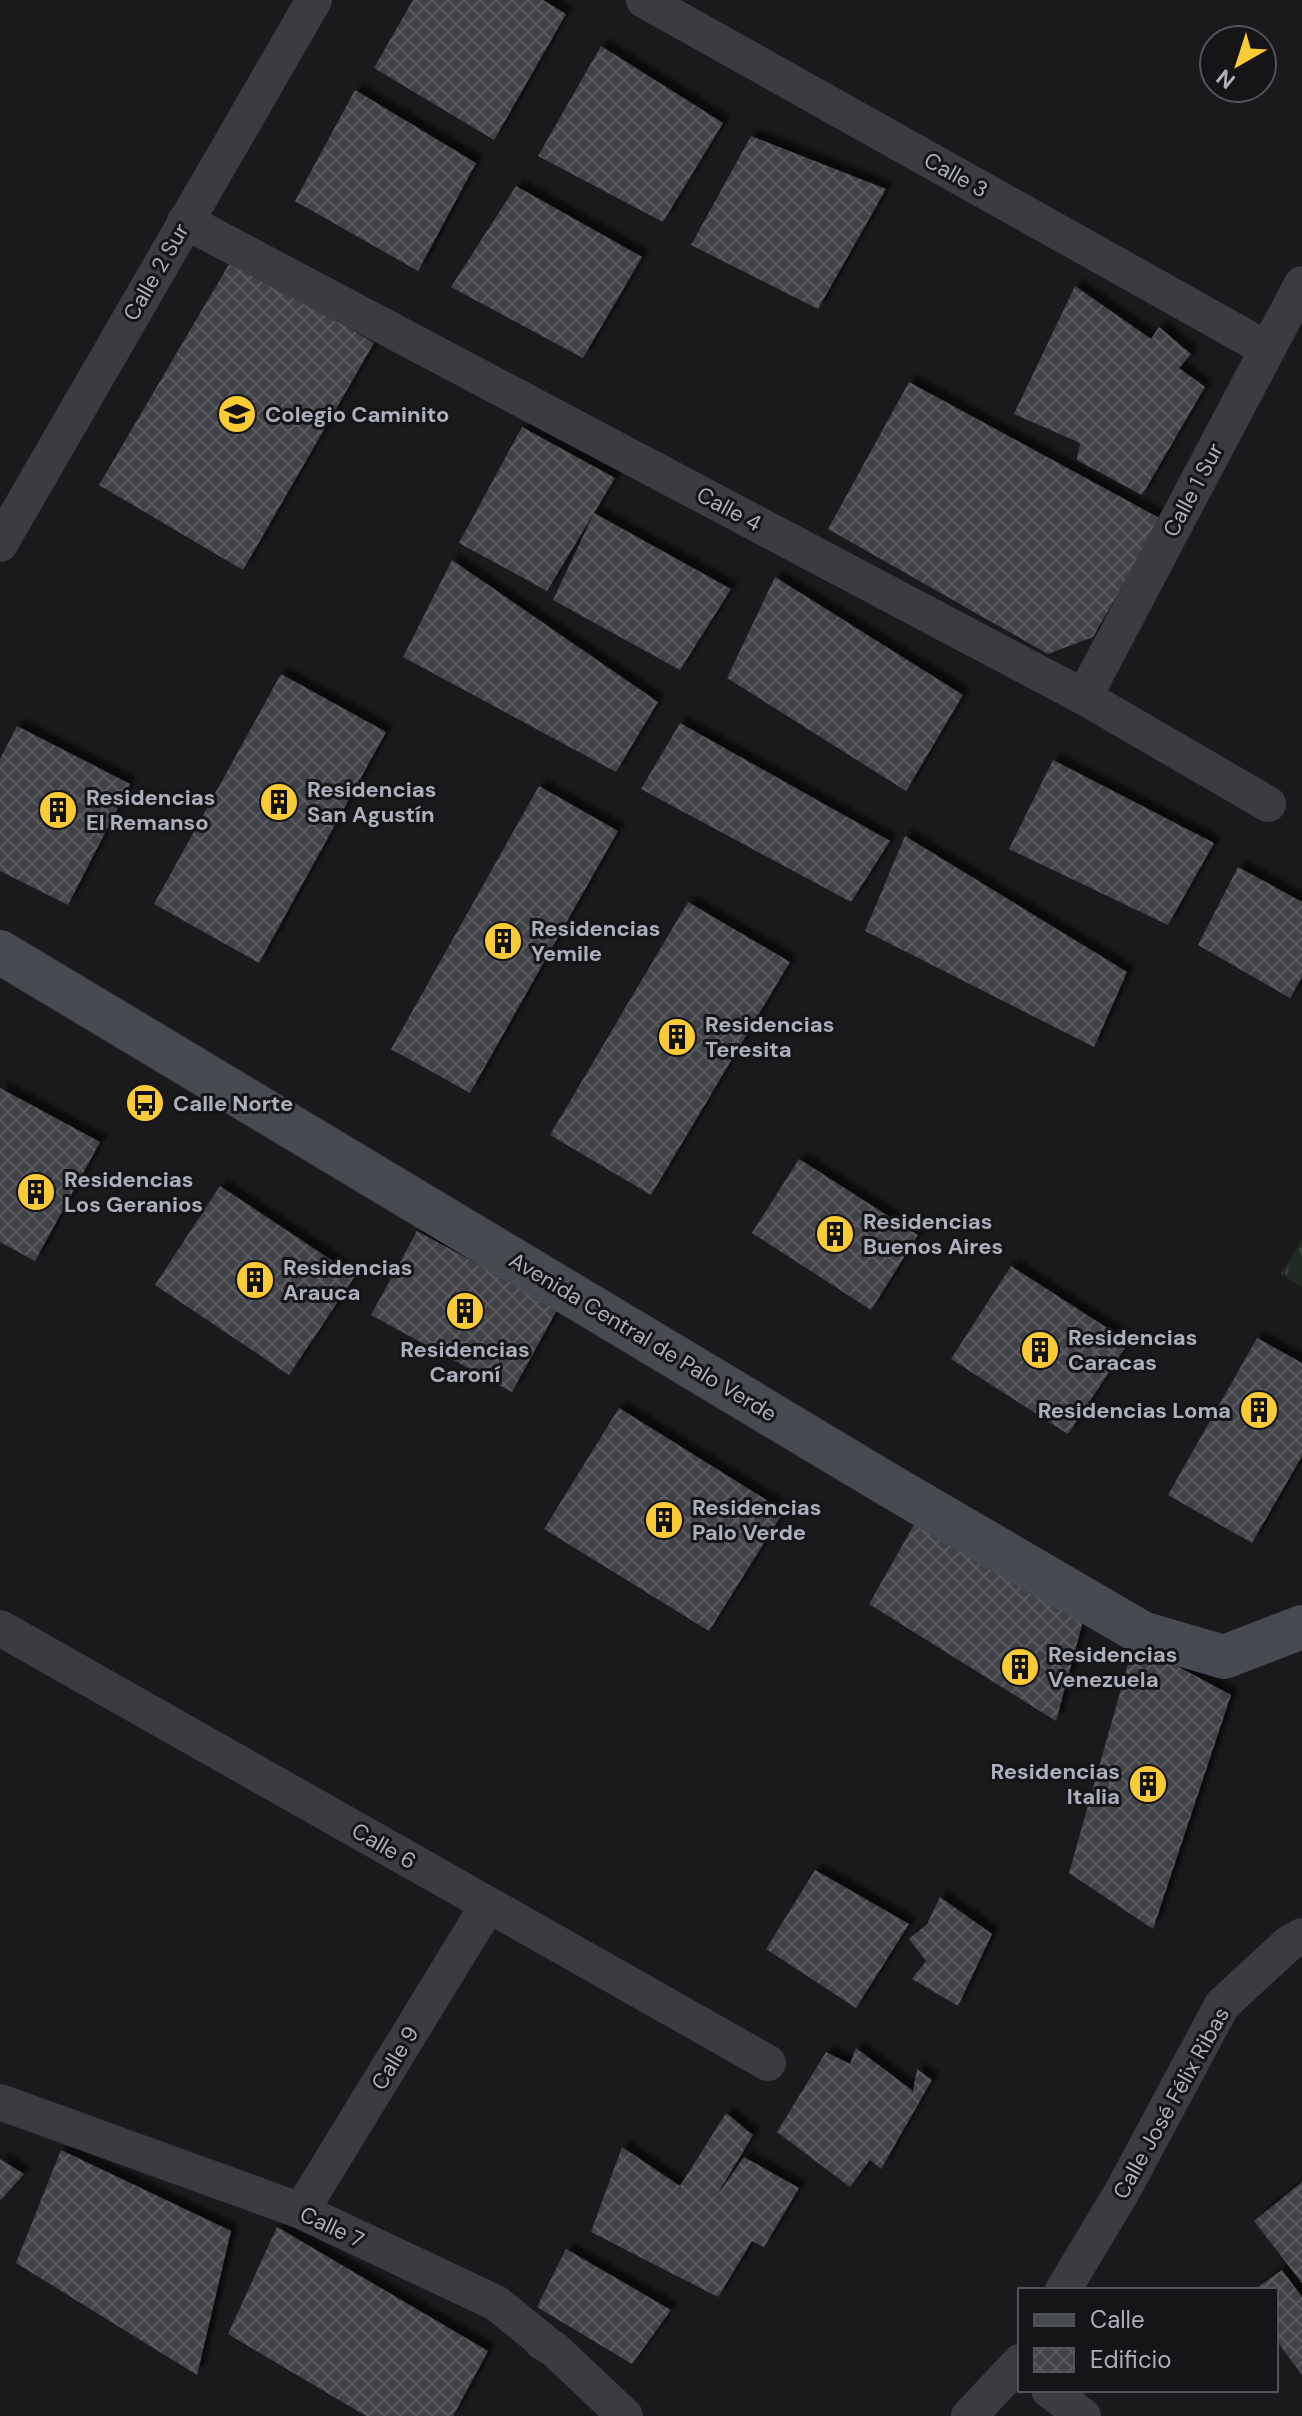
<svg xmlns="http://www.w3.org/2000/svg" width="1302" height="2416" font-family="'DM Sans',sans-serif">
	<defs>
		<pattern id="park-tufts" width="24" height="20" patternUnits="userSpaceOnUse" patternTransform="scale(2)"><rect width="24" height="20" fill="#212b23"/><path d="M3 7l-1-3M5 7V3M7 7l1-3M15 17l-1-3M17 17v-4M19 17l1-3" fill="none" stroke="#3f4741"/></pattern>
		<pattern id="building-cross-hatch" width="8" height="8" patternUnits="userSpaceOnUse" patternTransform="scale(2)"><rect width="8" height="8" fill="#414246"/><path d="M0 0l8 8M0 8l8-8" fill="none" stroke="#5a5b5f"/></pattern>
		<filter id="shadow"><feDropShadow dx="7" dy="-7" stdDeviation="2" flood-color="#0009"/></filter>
	</defs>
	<rect width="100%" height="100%" fill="#1a1a1c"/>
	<!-- park -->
	<path fill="url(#park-tufts)" d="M1302,1239v48l-21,-13z"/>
	<!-- building -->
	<g fill="url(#building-cross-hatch)" filter="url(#shadow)">
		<path d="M413,0h130l23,14 -72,126 -120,-72z"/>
		<path d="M601,46l122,77 -60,99 -125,-66z"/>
		<path d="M355,90l121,73 -58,108 -123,-70z"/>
		<path d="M751,136l135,53 -68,120 -127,-64z"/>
		<path d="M516,186l126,71 -59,101 -132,-71z"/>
		<path d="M232,259l142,84 -131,227 -144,-85z"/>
		<path d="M1075,286l76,53 8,-12 32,27 -12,14 26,19 -63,108 -65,-35 3,-17 -66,-29z"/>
		<path d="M909,382l252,137 -68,118 -45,17 -220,-125z"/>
		<path d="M522,427l93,51 -21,35 137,76 -51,81 -127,-70 41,-87 -47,78 -88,-48z"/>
		<path d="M452,560l206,142 -42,70 -213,-115z"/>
		<path d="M775,577l188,118 -57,96 -179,-113z"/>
		<path d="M281,674l105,58 -127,231 -105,-59z"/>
		<path d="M680,723l210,118 -39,61 -210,-113z"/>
		<path d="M17,726l113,58 -62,121 -68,-34v-112z"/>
		<path d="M1053,760l161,83 -46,82 -159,-76z"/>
		<path d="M539,786l79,45 -148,262 -79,-44z"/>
		<path d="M905,836l222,136 -33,75 -229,-116z"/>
		<path d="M1238,867l64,35v75l-12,21 -92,-53z"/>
		<path d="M688,902l102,60 -139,233 -101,-60z"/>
		<path d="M0,1088l100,54 -65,119 -35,-19z"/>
		<path d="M799,1159l119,76 -47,75 -119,-77z"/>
		<path d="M220,1186l135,90 -66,99 -134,-90z"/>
		<path d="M417,1231l141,77 -46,84 -141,-77z"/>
		<path d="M1011,1266l118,76 -61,92 -117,-75z"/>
		<path d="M1257,1338l45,25v93l-50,87 -84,-48z"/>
		<path d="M619,1408l165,103 -75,120 -165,-102z"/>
		<path d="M919,1516l166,98 -29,107 -187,-117z"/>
		<path d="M1134,1643l97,52 -78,234 -84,-56z"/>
		<path d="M815,1870l94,54 -53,84 -90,-59z"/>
		<path d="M940,1897l52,37 -34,72 -46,-27 14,-18 -17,-22 18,-15z"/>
		<path d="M856,2048l57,43 4,-22 15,11 -51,89 -11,-9 -20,27 -73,-55 49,-80 24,12z"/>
		<path d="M726,2113l27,22 -39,65 30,-43 55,31 -35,59 -12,-6 -34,56 -127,-65 31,-85 58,39z"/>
		<path d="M61,2150l170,81 -34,144 -181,-112z"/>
		<path d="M0,2159l24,15 -24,27z"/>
		<path d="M1302,2182v101l-48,-62z"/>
		<path d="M277,2227l211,124 -35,65h-87l-138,-82z"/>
		<path d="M566,2249l105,61 -39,54 -95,-57z"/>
		<path d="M1282,2270l20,27v78l-26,-35v-50h-22z"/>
	</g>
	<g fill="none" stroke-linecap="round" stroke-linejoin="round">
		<!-- street -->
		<g stroke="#3b3b42" stroke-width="36">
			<path d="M644,0l623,349"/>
			<path d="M185,221l899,476 184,107"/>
			<path d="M0,544l314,-544"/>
			<path d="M1084,697l218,-413"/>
			<path d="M0,1628l768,435"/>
			<path d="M0,2102l301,109 195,92 47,38 -1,1 12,7 71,67"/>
			<path d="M301,2211l187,-306"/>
			<path d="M1063,2290l60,-100 99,-185 66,-61 14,-8"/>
			<path d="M1049,2390l34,26"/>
			<path d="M969,2416l51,-54"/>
		</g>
		<!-- secondary -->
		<path stroke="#484a52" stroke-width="44" d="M0,952l892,535 250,146 82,24 78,-30"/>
	</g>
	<!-- icons -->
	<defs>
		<symbol id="school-disc" viewBox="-11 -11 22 22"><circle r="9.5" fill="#facb34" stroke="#151517"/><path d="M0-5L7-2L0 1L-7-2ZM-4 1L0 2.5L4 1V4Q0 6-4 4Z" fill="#111"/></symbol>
		<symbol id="building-disc" viewBox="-11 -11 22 22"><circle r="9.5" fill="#facb34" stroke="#151517"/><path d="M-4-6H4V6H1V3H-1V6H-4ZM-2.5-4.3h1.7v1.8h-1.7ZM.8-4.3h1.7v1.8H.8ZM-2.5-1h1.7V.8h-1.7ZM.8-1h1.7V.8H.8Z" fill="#111"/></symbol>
		<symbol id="bus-disc" viewBox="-11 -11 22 22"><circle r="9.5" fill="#facb34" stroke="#151517"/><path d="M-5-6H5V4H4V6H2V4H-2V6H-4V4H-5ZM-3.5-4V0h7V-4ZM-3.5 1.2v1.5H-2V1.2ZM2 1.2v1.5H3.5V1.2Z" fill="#111"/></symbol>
	</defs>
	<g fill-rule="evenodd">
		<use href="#school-disc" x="215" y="392" width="44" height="44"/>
		<use href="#building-disc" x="257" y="780" width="44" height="44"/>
		<use href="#building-disc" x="36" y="788" width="44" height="44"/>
		<use href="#building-disc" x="481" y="919" width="44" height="44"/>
		<use href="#building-disc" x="655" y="1015" width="44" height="44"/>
		<use href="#bus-disc" x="123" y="1081" width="44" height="44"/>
		<use href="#building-disc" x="14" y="1170" width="44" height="44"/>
		<use href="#building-disc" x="813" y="1212" width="44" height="44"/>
		<use href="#building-disc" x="233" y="1258" width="44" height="44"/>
		<use href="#building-disc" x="443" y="1289" width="44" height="44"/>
		<use href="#building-disc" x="1018" y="1328" width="44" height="44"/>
		<use href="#building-disc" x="1237" y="1388" width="44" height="44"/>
		<use href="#building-disc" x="642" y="1498" width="44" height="44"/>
		<use href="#building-disc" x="998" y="1645" width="44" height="44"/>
		<use href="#building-disc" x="1126" y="1762" width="44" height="44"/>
	</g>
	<g text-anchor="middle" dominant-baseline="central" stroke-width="6" stroke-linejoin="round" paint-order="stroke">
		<!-- street labels -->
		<g font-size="22" fill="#acafbc" stroke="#151517">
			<text transform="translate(956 175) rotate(29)">Calle 3</text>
			<text transform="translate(156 272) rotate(-60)">Calle 2 Sur</text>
			<text transform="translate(1193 490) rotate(-62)">Calle 1 Sur</text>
			<text transform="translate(729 509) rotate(28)">Calle 4</text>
			<text transform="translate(643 1337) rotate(31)">Avenida Central de Palo Verde</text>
			<text transform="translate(384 1846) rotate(30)">Calle 6</text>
			<text transform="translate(395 2058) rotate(-59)">Calle 9</text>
			<text transform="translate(1171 2103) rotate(-61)">Calle José Félix Ribas</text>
			<text transform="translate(332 2227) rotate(25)">Calle 7</text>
		</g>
		<!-- poi labels -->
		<g font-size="22" font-weight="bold" fill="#acafbc" stroke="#151517" text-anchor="start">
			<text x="265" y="414">Colegio Caminito</text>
			<text x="307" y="789">Residencias<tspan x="307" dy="25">San Agustín</tspan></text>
			<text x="86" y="797">Residencias<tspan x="86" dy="25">El Remanso</tspan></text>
			<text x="531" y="928">Residencias<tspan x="531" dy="25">Yemile</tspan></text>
			<text x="705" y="1024">Residencias<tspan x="705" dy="25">Teresita</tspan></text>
			<text x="173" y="1103">Calle Norte</text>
			<text x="64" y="1179">Residencias<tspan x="64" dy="25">Los Geranios</tspan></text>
			<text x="863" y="1221">Residencias<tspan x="863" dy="25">Buenos Aires</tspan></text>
			<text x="283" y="1267">Residencias<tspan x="283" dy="25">Arauca</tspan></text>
			<text x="1068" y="1337">Residencias<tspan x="1068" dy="25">Caracas</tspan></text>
			<text x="465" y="1349" text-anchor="middle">Residencias<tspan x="465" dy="25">Caroní</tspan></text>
			<text x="1231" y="1410" text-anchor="end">Residencias Loma</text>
			<text x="692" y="1507">Residencias<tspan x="692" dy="25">Palo Verde</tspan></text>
			<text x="1048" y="1654">Residencias<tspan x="1048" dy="25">Venezuela</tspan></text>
			<text x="1120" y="1771" text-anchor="end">Residencias<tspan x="1120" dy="25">Italia</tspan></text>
		</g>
	</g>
	<!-- legend -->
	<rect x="1018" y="2288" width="260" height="104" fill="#151517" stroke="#515359" stroke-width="2"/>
	<rect x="1034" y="2314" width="40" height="12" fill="#484a52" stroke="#515359" stroke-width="2"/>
	<text x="1090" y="2328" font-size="24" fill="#acafbc">Calle</text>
	<rect x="1034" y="2348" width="40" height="24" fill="url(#building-cross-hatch)" stroke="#515359" stroke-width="2"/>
	<text x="1090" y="2368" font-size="24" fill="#acafbc">Edificio</text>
	<!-- north arrow -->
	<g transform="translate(1238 64) rotate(219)"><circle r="38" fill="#151517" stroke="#515359" stroke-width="2"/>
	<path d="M0-6L14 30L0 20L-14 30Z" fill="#facb34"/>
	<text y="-12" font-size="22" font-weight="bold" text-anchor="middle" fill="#acafbc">N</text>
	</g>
</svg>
